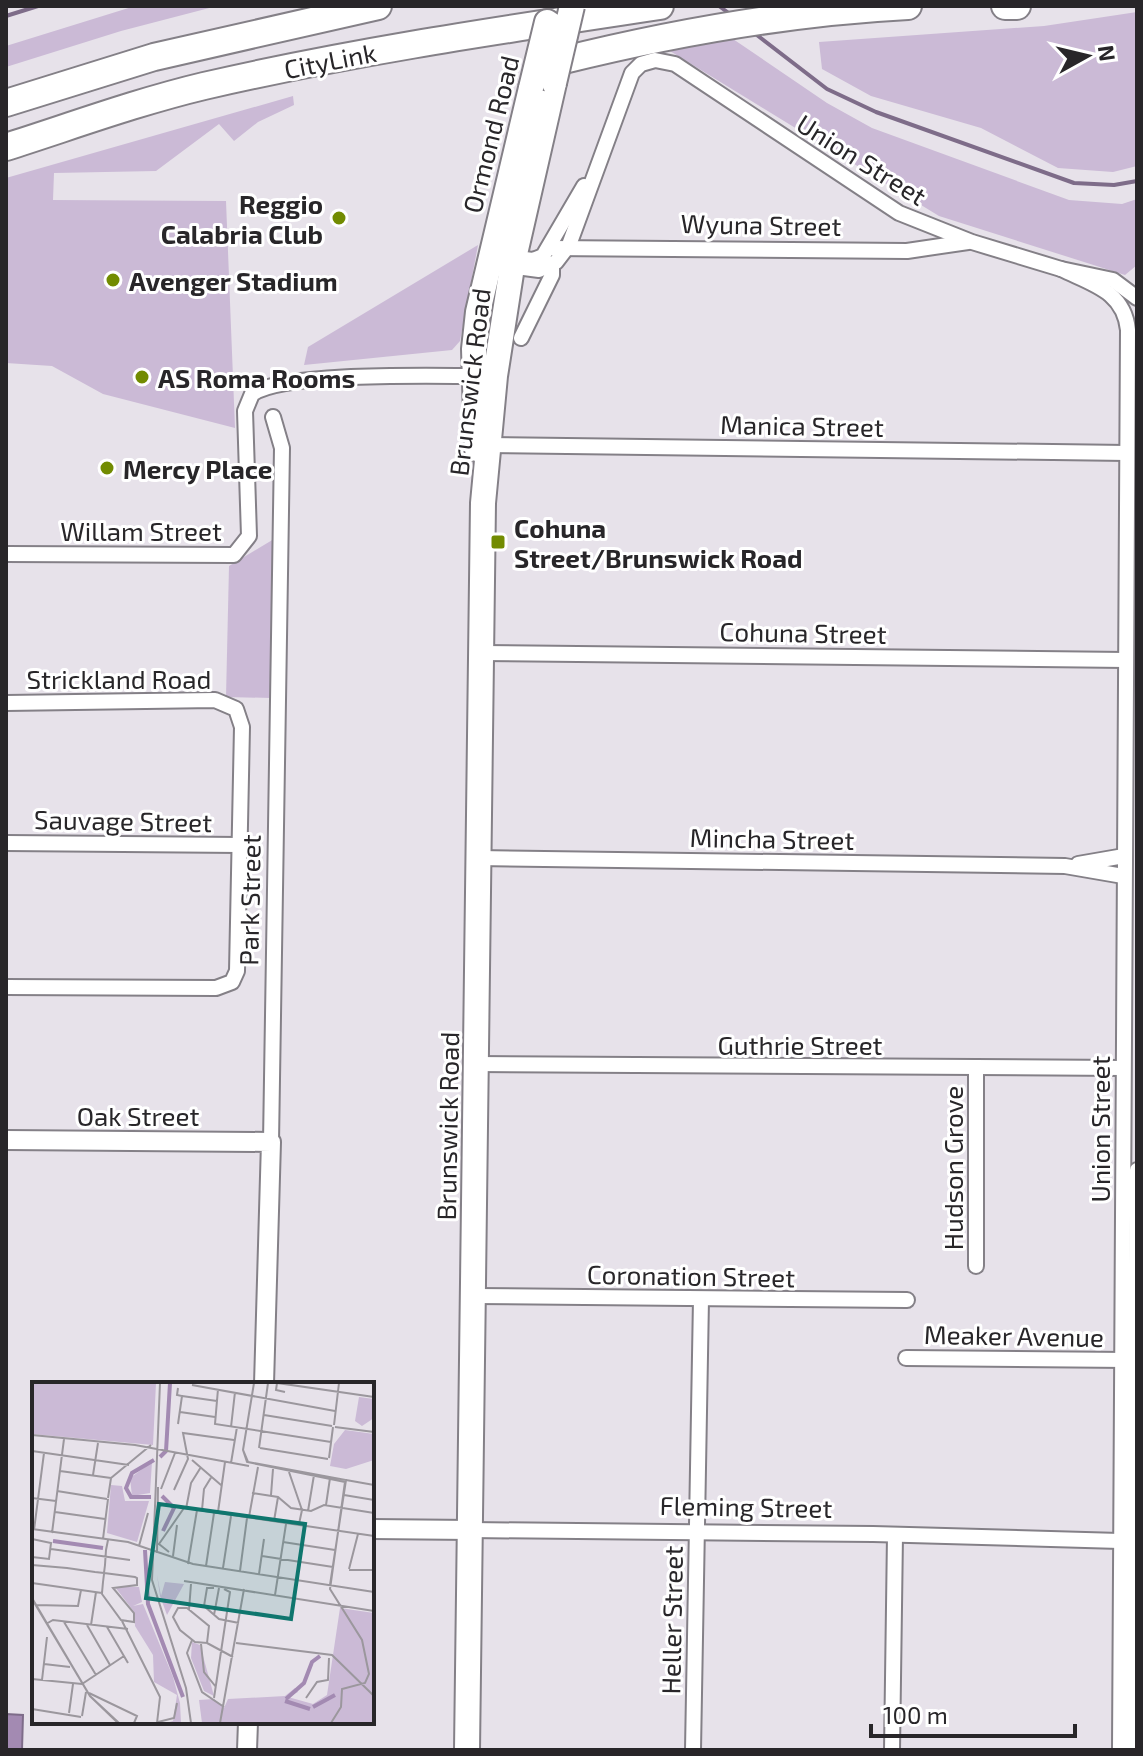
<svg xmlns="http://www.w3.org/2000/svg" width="1143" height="1756" font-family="'Exo 2',sans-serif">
	<rect width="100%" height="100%" fill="#e7e2ea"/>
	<!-- green -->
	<g fill="#cbbad6">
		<path d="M135,6h82l-96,25 -115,36v-21z"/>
		<path d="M1137,12v154l-24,6 -55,-4 -77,-40 -110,-32 -49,-27 -3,-27 225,-16z"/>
		<path d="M733,39l94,64 45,25 197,72 53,4 15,-5v66l-12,10 -186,-59 -269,-165z"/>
		<path d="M293,96l1,9 -36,17 -24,19 -15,-17 -63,47 -102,2 -1,27 173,1 9,227 -132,-34 -51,-28 -46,-3v-185z"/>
		<path d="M478,245l-18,96 -8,9 -148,15 4,-18z"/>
		<path d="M274,539l-3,159 -45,-1 3,-131z"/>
	</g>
	<!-- water -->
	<path fill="#a38ab2" stroke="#7e6c89" stroke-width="2" d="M6,1714l17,1 -1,35h-16z"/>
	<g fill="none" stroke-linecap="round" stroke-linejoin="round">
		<!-- stream -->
		<g stroke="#7e6c89" stroke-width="4">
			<path d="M719,6l11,8"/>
			<path d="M6,16l32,-10"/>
			<path d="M753,32l74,57 49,23 198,71 40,2 23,-4"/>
		</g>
		<defs>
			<g id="minor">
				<path d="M550,248l357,3 61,-9"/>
				<path d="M507,257l26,3 10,-4 41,-70"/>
				<path d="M508,266l31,4 17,-8 13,-17 63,-172 9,-9 14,-4 20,4 224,149 73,29 89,27 52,11 24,18"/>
				<path d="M1061,269c31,15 63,22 67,61l-8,1420"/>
				<path d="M521,338l31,-63v-11"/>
				<path d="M483,445l644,8"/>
				<path d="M6,554l228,1 15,-19 -4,-125 7,-17c30,-22 179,-18 222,-18"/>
				<path d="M481,653l645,7"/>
				<path d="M6,703l209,-3 21,9 6,18 -5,244 -5,11 -16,6 -210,-1"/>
				<path d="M6,843l234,2"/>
				<path d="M478,858l587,8 58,10"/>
				<path d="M1078,864l46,-8"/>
				<path d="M476,1064l647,4"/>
				<path d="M976,1070v196"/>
				<path d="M271,1142l11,-694 -9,-31"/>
				<path d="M474,1296l433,4"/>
				<path d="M906,1358l222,2"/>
				<path d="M471,1530l402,4 247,7"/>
				<path d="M693,1750l8,-451"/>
				<path d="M892,1750l3,-215"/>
				<path d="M1131,1750l6,-580"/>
			</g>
			<g id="tertiary">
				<path d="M6,1140l265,2 -7,242"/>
				<path d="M372,1529l99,1"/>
				<path d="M247,1750l1,-28"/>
			</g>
			<g id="primary">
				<path d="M477,449l-3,-100 4,-37 53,-224"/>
				<path d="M467,1750l16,-1247 12,-127 17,-109 42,-184"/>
			</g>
			<g id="motorway">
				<path d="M1005,6h12"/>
				<path d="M560,61c113,-28 232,-49 348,-55"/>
				<path d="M6,103l148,-46 224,-51"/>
				<path d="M6,147c66,-21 131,-45 198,-61 151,-35 304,-57 456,-80"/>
			</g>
		</defs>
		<!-- minor casing -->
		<use href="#minor" stroke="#848087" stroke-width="18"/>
		<!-- tertiary casing -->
		<use href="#tertiary" stroke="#848087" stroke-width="22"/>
		<!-- primary casing -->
		<use href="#primary" stroke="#848087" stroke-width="28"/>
		<!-- motorway casing -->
		<use href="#motorway" stroke="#848087" stroke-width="30"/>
		<!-- minor -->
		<use href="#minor" stroke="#fff" stroke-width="14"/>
		<!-- tertiary -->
		<use href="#tertiary" stroke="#fff" stroke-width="18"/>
		<!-- primary -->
		<use href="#primary" stroke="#fff" stroke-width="24"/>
		<!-- motorway -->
		<use href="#motorway" stroke="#fff" stroke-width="26"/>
		<defs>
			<g id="primary-bridge">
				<path d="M554,83l18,-77"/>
				<path d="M531,88l16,-66 18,12"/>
			</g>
		</defs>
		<!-- primary-bridge casing -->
		<use href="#primary-bridge" stroke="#848087" stroke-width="28" stroke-linecap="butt"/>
		<!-- primary-bridge -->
		<use href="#primary-bridge" stroke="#fff" stroke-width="24"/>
	</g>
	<!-- markers -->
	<g fill="#728b01" stroke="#fff" stroke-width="3">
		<circle cx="339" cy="218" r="8"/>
		<circle cx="113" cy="280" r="8"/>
		<circle cx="142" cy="377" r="8"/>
		<circle cx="107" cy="468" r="8"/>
		<rect x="490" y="534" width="16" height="16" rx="4"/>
	</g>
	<g text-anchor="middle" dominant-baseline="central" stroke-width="6" stroke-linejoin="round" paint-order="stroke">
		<!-- street labels -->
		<g font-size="26" fill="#282629" stroke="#fff">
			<text transform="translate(330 60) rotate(-11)">CityLink</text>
			<text transform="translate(490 134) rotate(-76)">Ormond Road</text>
			<text transform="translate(862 159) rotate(32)">Union Street</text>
			<text transform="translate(761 224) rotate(1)">Wyuna Street</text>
			<text transform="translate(469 382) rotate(-83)">Brunswick Road</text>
			<text transform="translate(802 425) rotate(1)">Manica Street</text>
			<text x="141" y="530">Willam Street</text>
			<text transform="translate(803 632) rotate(1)">Cohuna Street</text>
			<text x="119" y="678">Strickland Road</text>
			<text transform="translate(123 820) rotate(1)">Sauvage Street</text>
			<text transform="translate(772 838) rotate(1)">Mincha Street</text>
			<text transform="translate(249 900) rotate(-89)">Park Street</text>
			<text x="800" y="1044">Guthrie Street</text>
			<text x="138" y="1115">Oak Street</text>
			<text transform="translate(447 1126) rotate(-89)">Brunswick Road</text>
			<text transform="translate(1099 1129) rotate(-90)">Union Street</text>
			<text transform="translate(952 1168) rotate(-90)">Hudson Grove</text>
			<text transform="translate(691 1275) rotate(1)">Coronation Street</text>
			<text transform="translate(1014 1335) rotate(1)">Meaker Avenue</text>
			<text transform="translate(746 1506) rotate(1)">Fleming Street</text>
			<text transform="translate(671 1620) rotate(-89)">Heller Street</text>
		</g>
		<!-- poi labels -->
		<g font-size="26" font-weight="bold" fill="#282629" stroke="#fff" text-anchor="start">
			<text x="323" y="203" text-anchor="end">Reggio<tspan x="323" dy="30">Calabria Club</tspan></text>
			<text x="129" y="280">Avenger Stadium</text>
			<text x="158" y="377">AS Roma Rooms</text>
			<text x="123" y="468">Mercy Place</text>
			<text x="514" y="527">Cohuna<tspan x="514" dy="30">Street/Brunswick Road</tspan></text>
		</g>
	</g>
	<!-- overview -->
	<g transform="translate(32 1382)">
		<rect width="342" height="342" fill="#e7e2ea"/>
		<path d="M0,1h124l-3,62 -121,-11zM327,15l15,2v19l-12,8 -7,-5zM313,48l29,4v26l-28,9 -16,-3 4,-22zM120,80l-2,31 -18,3 -2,-18zM79,103l11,1 3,15h24l-12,41 -30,-9zM125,193l4,21 4,-14 19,2 -17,31 -7,-19zM83,205h24l3,15 -9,4 10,-2 30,73 7,26 1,20h-15l7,-2 4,-26 -23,-13 -1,-27 -18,-29v-13zM308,226l34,5v110h-172l-3,-23 15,-1 10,9 4,-9 57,-3 10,-8 3,4 -10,5 25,7 14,-9zM160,260l8,3 14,51 -10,-5 -13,-33z" fill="#cbbad6"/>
		<path fill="none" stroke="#a38ab2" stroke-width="4" d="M128,75l6,-6 4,-68M130,114l12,12 -11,23M119,115h-20l-5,-9 6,-15 22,-13M21,159l50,7M113,168l3,54 35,93M254,317l18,-16 8,-21 8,-6M253,319l25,8M281,325l22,-12"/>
		<path fill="none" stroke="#9b979d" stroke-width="2" d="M128,1l-8,197 34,108 5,35M222,1l-11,67 5,12 98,18 -16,105M222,1l-11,67 4,12 98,20 -15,107 32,51 7,34 -4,9 -23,6 -1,18 -10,16M160,3l143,26M146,6l-1,7 5,1 -4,28M186,7l-3,35 116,18M253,10l-9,-2 1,-7 97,14M150,14l35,5M148,30l35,5M232,33l68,11M302,43l5,-42M199,45l4,-35M303,45l39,5M0,53l103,10 114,21M227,66l9,-65M228,66l68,11M0,69l97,14M297,76l4,-31M160,78l29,25M199,81l6,-36M28,89l51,7M257,90l13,38 -3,14M61,93l5,-32M314,98l28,5M129,107l14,-36M142,108l14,-31 -5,-26 51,7M25,109l50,8M220,111l26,4 13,11 20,3 13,-6 50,8M239,113l2,-26M312,113l30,5M0,116l24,3M76,116l3,-20 40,-33M294,123l4,-27M154,127l5,-26 10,-16M170,128l2,-21 8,-13M276,129l6,-36M23,130l50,7M186,130l7,-50M217,135l9,-50M242,139l4,-24M0,147l96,13 65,22 181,28M2,148l10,-77M20,151l12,-94M0,157l19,4 -2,16 -17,-2M71,157l5,-40M251,160l52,8M107,164l9,-33M19,167l79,11M137,170l-10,-8 25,-36 190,28M125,171l1,-66M141,174l4,-31M230,174l71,11M156,182l9,-54M0,183l35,3 28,4 9,1 31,4 2,1v7l-24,3 21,25v9l-13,-2 -19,-26v-1l1,-11 1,-8v-1l1,-8 1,-15 2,-10M174,184l8,-53M191,186l8,-52M317,187l9,-35M317,188h25M208,189l7,-53M227,192l5,-35M152,199l190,30M0,201l70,10M182,206h-7l-3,18 15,13 20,4M243,213l11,-71M0,216l58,98 29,27M0,217l58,97 28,27M4,223l42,1 3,-16M146,226h9l22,18 -2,17 -12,-1 -15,-12 -7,-13zM157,228l2,-26M182,233l5,-27M90,239l38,76 -3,26M32,240l32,53M14,242l7,-4 75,9M55,243l23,40M59,243l5,-33M75,245l21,36M160,258l-5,13 15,39 22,15M175,261l26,14M204,261l96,12 42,41M169,262l3,28 12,15M12,282l26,3M0,297l50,5 42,-28M10,298l5,-43M57,311l48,23 -3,7M182,316l16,-106 -6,-3M274,316l11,-16 11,-2 1,-22M0,327l49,8M37,331l4,-29M50,334l4,-24M126,340l16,-4 3,-15M188,341l24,-134"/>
		<path fill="#0f766e" fill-opacity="0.15" stroke="#0f766e" stroke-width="4" d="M127,122l146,20 -14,95 -145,-21z"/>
		<rect width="342" height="342" fill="none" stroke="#282629" stroke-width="4"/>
	</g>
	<!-- border -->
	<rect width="1143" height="1756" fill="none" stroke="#282629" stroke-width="16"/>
	<!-- north arrow -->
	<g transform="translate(1087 56) rotate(82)" stroke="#ffffff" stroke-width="6" paint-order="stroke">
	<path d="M0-6L14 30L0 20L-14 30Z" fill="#282629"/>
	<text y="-12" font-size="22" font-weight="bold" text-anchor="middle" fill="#282629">N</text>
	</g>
	<!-- scale -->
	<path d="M871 1724v12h204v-12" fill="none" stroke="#282629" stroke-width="4"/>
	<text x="883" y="1724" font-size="24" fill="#282629" stroke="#ffffff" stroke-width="6" paint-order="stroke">100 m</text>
</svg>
